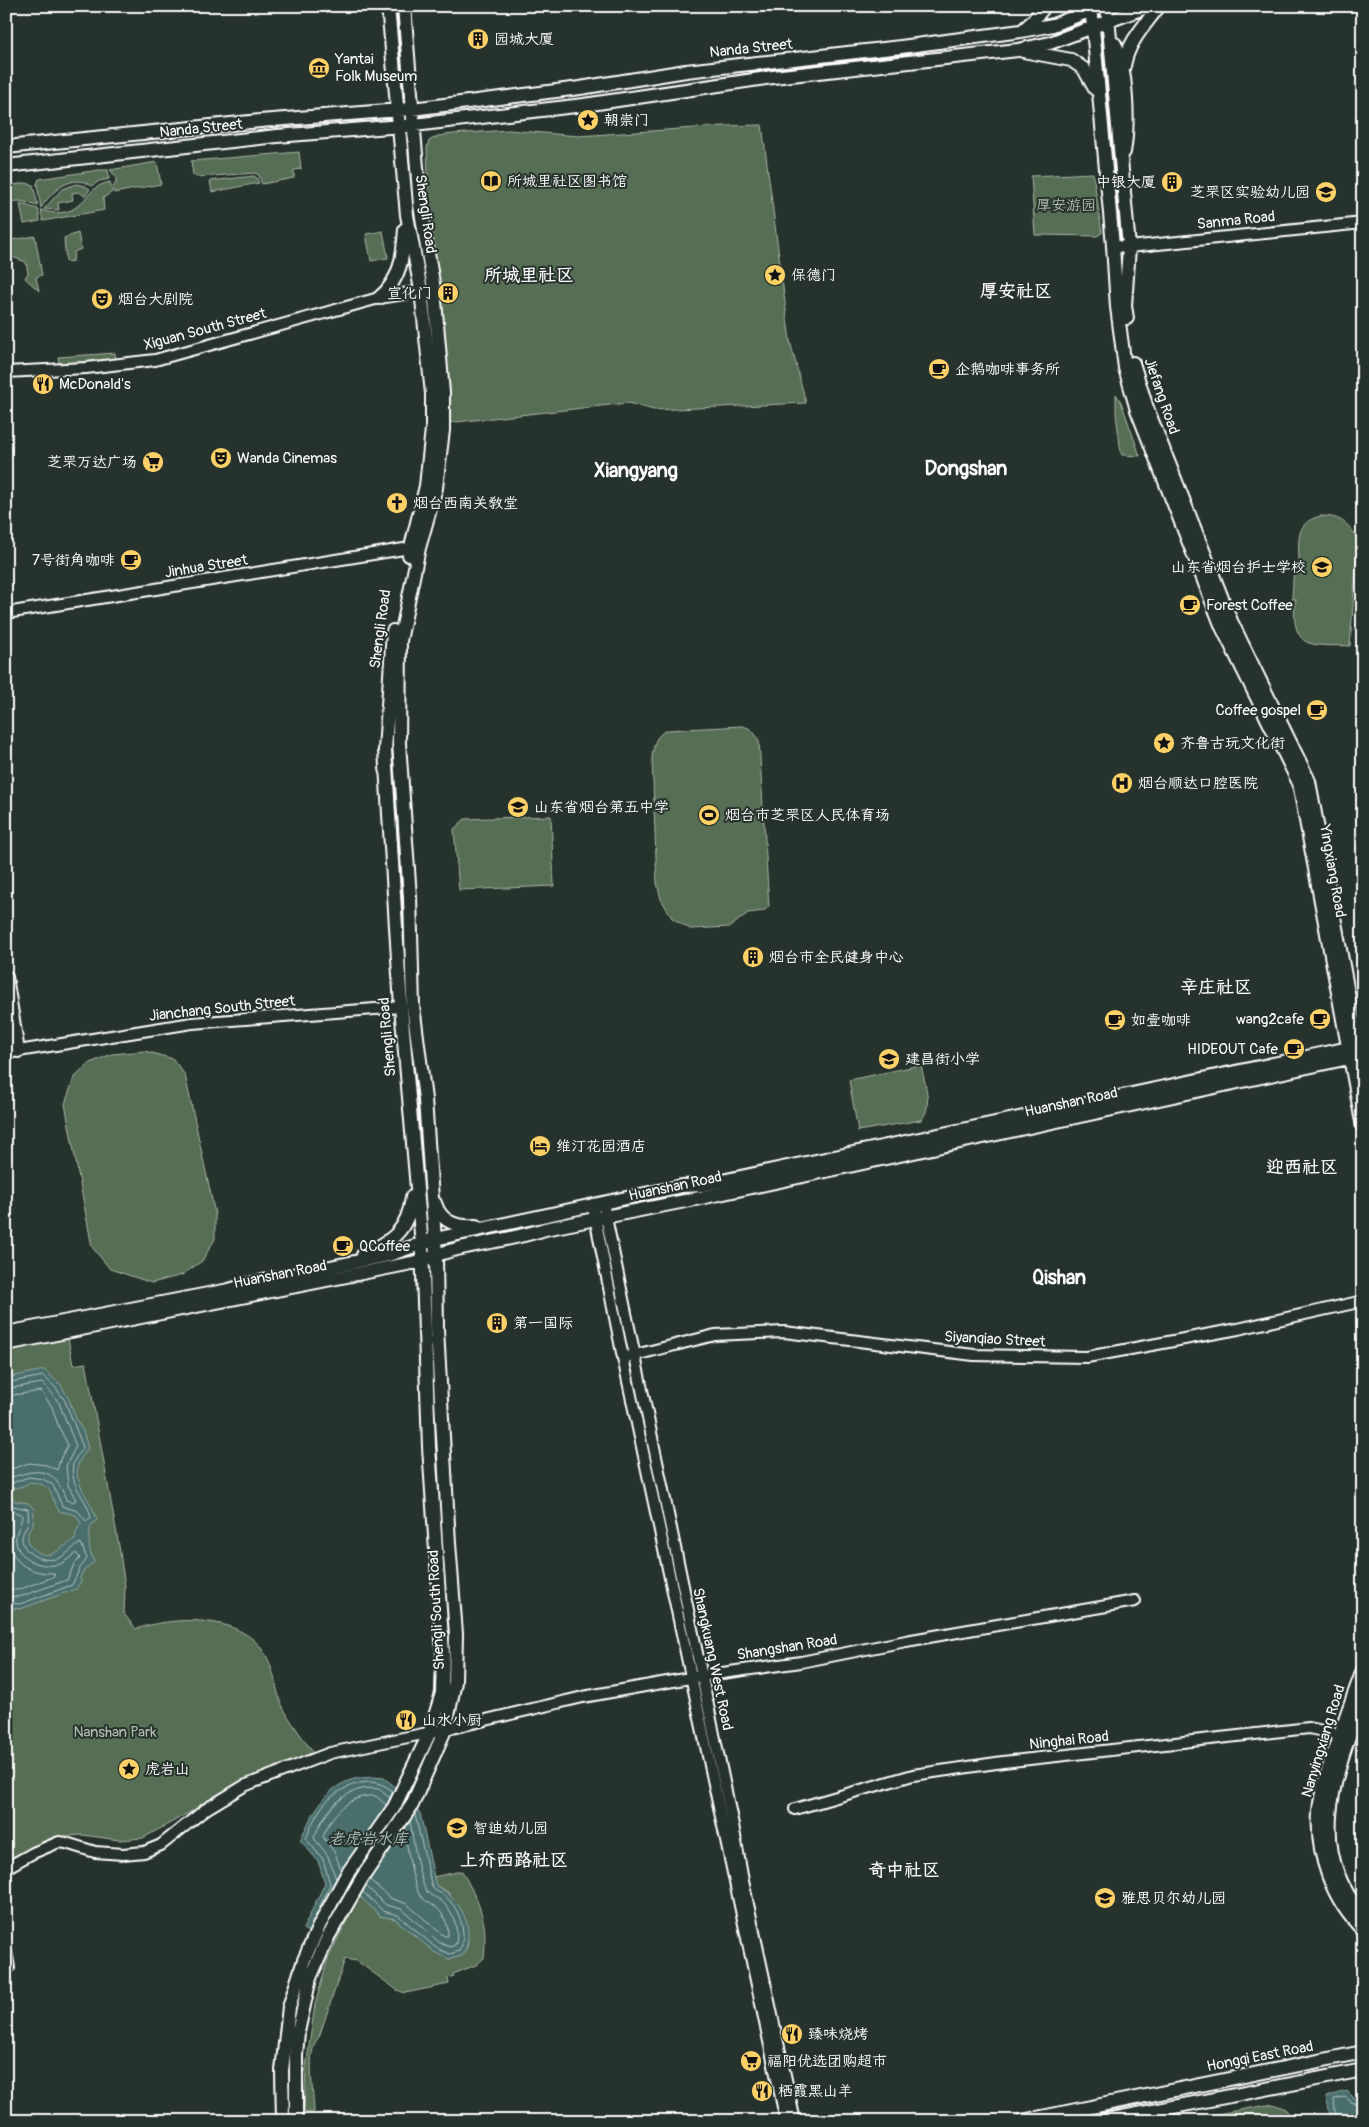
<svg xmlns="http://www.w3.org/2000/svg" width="1369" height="2127" font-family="Pangolin,'LXGW WenKai TC',sans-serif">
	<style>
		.green { fill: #566e53; stroke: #aab6a9 }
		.water { fill: #496e6c; stroke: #92a8a7; fill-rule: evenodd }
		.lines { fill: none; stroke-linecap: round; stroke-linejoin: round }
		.shore { stroke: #b6c5c4; stroke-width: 1 }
		.minor-casing { stroke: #fff; stroke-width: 14 }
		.major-casing { stroke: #fff; stroke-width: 16 }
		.minor { stroke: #26332d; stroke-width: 10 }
		.major { stroke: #26332d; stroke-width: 12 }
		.labels { text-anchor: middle; stroke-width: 4; stroke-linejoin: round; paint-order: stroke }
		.poi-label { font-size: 15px; fill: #fff; stroke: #26332d; text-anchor: start }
		.street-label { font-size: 15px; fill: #fff; stroke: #26332d }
		.park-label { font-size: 15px; fill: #b3beb2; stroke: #26332d }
		.water-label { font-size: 16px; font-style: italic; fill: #adbebd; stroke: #26332d }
		.quarter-label { font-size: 18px; font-weight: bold; fill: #fff; stroke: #26332d }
		.district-label { font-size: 20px; font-weight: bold; fill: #fff; stroke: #26332d }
	</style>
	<rect width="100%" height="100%" fill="#26332d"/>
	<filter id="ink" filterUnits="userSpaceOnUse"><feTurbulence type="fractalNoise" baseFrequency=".02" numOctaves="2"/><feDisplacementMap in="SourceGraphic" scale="10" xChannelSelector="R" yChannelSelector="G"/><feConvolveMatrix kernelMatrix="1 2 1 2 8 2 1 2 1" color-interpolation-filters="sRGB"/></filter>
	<g filter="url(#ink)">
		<path class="green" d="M 762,125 L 790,341 L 806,403 L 654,410 L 628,403 L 447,423 L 429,210 L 427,148 L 429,141 L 438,136 L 453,134 L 509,130 L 578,136 L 724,126 Z
			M 299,152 L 301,169 L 294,170 L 294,178 L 262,184 L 259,175 L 255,173 L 197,177 L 193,175 L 191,161 Z
			M 157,162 L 161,184 L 114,193 L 113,187 L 116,183 L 116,177 L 110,170 Z
			M 99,170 L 108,170 L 109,179 L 99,181 L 92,186 C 72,172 52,191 41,208 L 37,184 L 39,179 Z
			M 1093,173 L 1102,233 L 1097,236 L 1035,235 L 1031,176 Z
			M 254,176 L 257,178 L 259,183 L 212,192 L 210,181 Z
			M 110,182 L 112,192 L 103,198 L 104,210 L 43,221 L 41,210 C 85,223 81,187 110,182 Z
			M 26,183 L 33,185 L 38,206 L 20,201 L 6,202 L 6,186 Z
			M 76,184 L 85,186 L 90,189 L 85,196 L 79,192 L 72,193 L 73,200 L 58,203 L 59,210 L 44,209 L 62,189 Z
			M 20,204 L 38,209 L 40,221 L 24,224 Z
			M 383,231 L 388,258 L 371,261 L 366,234 Z
			M 78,233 L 81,249 L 74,252 L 73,261 L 66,262 L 64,238 Z
			M 35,236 L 42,275 L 36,277 L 39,291 L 25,278 L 28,273 L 26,262 L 12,257 L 6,257 L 6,241 Z
			M 115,353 L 116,359 L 59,364 L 58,357 Z
			M 1116,394 L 1121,402 L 1140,456 L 1122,455 L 1121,453 L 1116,414 Z
			M 1321,516 C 1340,516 1350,524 1358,540 L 1350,646 C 1338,645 1321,647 1309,643 C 1293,637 1293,613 1296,599 L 1292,599 L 1294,564 L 1299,564 C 1299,542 1294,522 1321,516 Z
			M 742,726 C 752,728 755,733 759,741 L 769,906 L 764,911 L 748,913 L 730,927 L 690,929 L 672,918 L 661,899 L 657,883 L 652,757 C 654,744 655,736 667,730 Z
			M 551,816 L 554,886 L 459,890 L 454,829 L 465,819 Z
			M 145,1051 L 173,1059 L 185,1075 L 215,1214 L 215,1239 L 202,1261 L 182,1275 L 152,1283 L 110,1269 L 92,1247 L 65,1104 L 74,1078 L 90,1063 L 112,1054 Z
			M 921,1065 C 924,1082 934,1107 921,1120 L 858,1131 L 849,1080 Z
			M 68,1338 L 73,1365 L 86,1363 L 119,1546 L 125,1587 L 124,1614 L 136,1629 C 174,1616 240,1614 264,1652 C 274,1668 275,1686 281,1703 C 289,1721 304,1739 315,1755 L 250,1779 L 143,1838 L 119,1840 L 83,1835 L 65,1836 L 49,1839 L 6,1860 L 6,1351 Z
			M 462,1871 C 480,1905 488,1919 484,1958 L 476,1965 L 453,1974 L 454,1976 L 448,1978 L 449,1984 L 405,1993 L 397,1990 L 357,1961 L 345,1959 L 319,2037 C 305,2051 314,2092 314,2112 L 304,2113 L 306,2067 L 315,2005 L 328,1958 L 357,1901 L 361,1897 L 367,1901 L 380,1916 L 395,1919 L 418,1938 L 449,1959 L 461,1956 L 467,1947 L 468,1940 L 448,1892 L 436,1886 L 433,1877 Z
			M 1273,2104 L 1286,2109 L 1292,2121 L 1178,2121 Z"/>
		<path class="water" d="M 44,1370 L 61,1385 L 69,1399 L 76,1419 L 83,1431 L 88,1448 C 85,1453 79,1460 78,1465 C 73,1483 93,1503 97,1520 L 91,1525 C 88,1539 88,1548 94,1562 L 84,1570 L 80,1577 L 81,1581 L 76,1589 L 20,1609 L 6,1607 L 6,1378 ZM 30,1482 C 55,1485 48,1493 59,1511 L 76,1515 L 81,1523 L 76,1532 L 75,1540 C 55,1549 51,1566 28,1544 L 28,1533 L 33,1525 L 34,1509 L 28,1503 L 15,1501 L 11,1496 L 11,1489 L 23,1486 Z
			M 374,1777 L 384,1778 L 393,1785 L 420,1813 L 436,1886 C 461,1898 478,1931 462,1956 L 449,1959 L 434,1952 L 395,1919 L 380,1916 L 359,1895 L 332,1947 L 303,1929 L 325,1883 L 318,1861 L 300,1840 C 312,1816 323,1789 351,1780 C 358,1777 367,1778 374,1777 Z
			M 1347,2091 L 1354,2098 L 1363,2097 L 1363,2121 L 1330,2121 L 1331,2119 L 1326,2097 Z"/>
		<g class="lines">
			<path class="shore" d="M 6,1383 L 43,1376 L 56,1388 L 65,1401 L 83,1447 C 80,1452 74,1459 73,1465 C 69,1486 88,1499 91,1518 L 86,1521 L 78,1511 L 62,1506 L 53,1485 L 43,1479 L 29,1477 L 9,1484 L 6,1488
				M 6,1389 L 42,1383 L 51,1392 L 59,1403 L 76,1446 L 66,1466 L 68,1485 L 76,1500 L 73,1502 L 66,1500 C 54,1464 36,1469 6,1479
				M 6,1396 L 41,1391 L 52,1407 L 58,1425 L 68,1445 L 61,1457 L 57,1470 L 46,1465 L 29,1463 L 6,1471
				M 6,1499 L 13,1506 L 28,1509 C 28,1513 29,1517 28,1521 C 27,1528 22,1532 22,1539 C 23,1555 45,1563 59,1558 C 65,1556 74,1546 81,1543 L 87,1559 L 80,1568 L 72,1585 L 20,1604 L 6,1603
				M 6,1508 L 22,1515 C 22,1524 15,1531 16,1541 C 18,1560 43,1569 60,1564 C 66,1562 71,1556 76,1553 L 80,1558 L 74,1565 L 67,1580 L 19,1597 L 6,1596
				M 6,1518 L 12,1521 C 1,1552 21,1574 53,1573 L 55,1575 L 53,1577 L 18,1590 L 6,1589
				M 341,1870 L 335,1853 L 323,1837 C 331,1814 350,1794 376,1796 L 386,1805
				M 336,1879 L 328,1856 L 314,1838 C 324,1811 347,1783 379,1789 L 390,1798
				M 370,1880 L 390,1898 L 407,1904 L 444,1936 L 448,1936 C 449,1926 443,1911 434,1906 C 428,1902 423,1900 419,1894 C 411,1877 408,1849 404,1829
				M 366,1886 L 386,1905 L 402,1909 L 440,1943 L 450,1947 L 455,1945 C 461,1932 452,1909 440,1900 C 434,1896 429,1896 425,1889 C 417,1870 414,1842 410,1821
				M 363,1892 L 383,1911 L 398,1915 L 436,1948 L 450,1954 L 459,1951 C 469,1935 459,1907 445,1896 C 441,1892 435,1892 432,1887 L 415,1815
				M 311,1927 L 330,1884 L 323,1859 L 306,1839 C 310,1829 315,1816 322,1807 C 337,1787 373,1771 393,1792
				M 1336,2121 L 1334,2099 L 1345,2097 L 1353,2103 L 1363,2102"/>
			<g class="minor-casing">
				<path id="minor" d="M 1113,246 L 1129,247 L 1363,223
					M 6,372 L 86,368 L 155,360 L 379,298 L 428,290
					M 6,613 L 410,548
					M 6,1053 L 192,1023 L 401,1007
					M 603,1203 L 733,1825 L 743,1881 L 795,2121
					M 594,1212 L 623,1358 L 786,2121
					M 627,1357 L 715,1335 L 784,1332 L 974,1355 L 1087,1357 L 1238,1329 L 1363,1301
					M 795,1809 L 913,1775 L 1003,1762 L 1309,1728 L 1346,1736
					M 6,1868 L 33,1853 L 59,1842 L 66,1843 L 95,1852 L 123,1854 L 144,1852 L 161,1845 L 206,1809 L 244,1786 L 330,1753 L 452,1728 L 583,1697 L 701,1676 L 801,1662 L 906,1641 L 1135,1601
					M 6,1951 L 9,1968"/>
			</g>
			<g class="major-casing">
				<path id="major" d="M 388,6 L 407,215 L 421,290 L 432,394 L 432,429 L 426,486 L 409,555
					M 1091,6 L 1113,246 L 1117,307 L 1125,368 L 1137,410 L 1222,627 L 1299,783 L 1363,1127
					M 1107,6 L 1129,247 L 1125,306 L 1127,318
					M 1023,30 L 1032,22 L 1045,6
					M 1115,44 C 1127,69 1129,124 1124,152
					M 1023,51 L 1071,60 L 1084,69 L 1095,89
					M 1124,66 C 1128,42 1145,25 1159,6
					M 6,147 L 260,121 L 412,109 L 580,88 L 686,71 L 901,47 L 1021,31 L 1053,25 L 1097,8
					M 6,166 L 277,136 L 414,125 L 584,105 L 773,77 L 1018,50 L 1050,43 L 1149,6
					M 379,298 C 401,280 403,256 405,229
					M 1133,363 L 1147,408 L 1231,621 L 1309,781 L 1363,1074
					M 6,977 L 18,1051
					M 435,1203 C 441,1223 457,1227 476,1226
					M 363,1255 C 392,1241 408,1231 412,1197
					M 6,1333 L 229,1290 L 253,1283 L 388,1255 L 435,1239 L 682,1186 L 703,1185 L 1363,1045
					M 6,1344 L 422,1261 C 460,1243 505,1243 545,1229 L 705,1197 L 1363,1055
					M 1363,1670 C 1352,1699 1342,1727 1332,1757 C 1327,1775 1320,1793 1319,1812 C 1316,1854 1332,1900 1363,1930
					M 1363,1698 C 1337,1769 1303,1849 1363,1914
					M 283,2121 L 282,2071 L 287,2025 L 289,2007 L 304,1960 L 319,1926 L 347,1874 L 394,1807 L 430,1732 L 442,1693 L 443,1654 L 429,1447 L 422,1245 L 401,1007 L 385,750 L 393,631
					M 296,2121 L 296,2055 L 298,2032 L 310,1978 L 328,1937 L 362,1878 L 412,1805 L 445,1730 L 455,1682 L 456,1634 L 449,1543 L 437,1329 L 436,1255 L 425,1099 L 413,1006 L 410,897 L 399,743 L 400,641 L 419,548 L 436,488 L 443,430 L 443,393 L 434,289 L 420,205 L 404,6
					M 1022,2121 L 1363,2052
					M 1102,2121 L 1363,2070"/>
			</g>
			<use href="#minor" class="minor"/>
			<use href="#major" class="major"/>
		</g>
	</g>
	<defs>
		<g id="building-disc" transform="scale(1.125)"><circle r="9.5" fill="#ffd166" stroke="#26332d"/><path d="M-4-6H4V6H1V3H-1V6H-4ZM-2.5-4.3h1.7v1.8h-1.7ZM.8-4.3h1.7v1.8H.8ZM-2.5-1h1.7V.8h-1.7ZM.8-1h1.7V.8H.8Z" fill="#111"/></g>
		<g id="museum-disc" transform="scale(1.125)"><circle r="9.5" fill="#ffd166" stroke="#26332d"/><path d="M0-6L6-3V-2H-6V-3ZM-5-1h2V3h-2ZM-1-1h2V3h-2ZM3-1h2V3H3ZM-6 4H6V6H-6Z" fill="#111"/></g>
		<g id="sight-disc" transform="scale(1.125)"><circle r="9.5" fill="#ffd166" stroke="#26332d"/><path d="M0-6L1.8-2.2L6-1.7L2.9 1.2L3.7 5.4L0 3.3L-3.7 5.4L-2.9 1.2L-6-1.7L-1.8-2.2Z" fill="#111"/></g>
		<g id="library-disc" transform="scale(1.125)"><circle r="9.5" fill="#ffd166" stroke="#26332d"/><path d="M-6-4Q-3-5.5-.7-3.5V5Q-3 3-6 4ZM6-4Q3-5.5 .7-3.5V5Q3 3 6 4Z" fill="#111"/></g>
		<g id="school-disc" transform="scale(1.125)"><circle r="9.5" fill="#ffd166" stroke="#26332d"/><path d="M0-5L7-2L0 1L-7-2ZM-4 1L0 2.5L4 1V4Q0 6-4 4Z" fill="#111"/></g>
		<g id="theatre-disc" transform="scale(1.125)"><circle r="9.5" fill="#ffd166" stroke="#26332d"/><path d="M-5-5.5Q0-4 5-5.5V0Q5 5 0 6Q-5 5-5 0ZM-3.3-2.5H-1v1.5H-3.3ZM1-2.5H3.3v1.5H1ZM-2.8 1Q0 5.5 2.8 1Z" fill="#111"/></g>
		<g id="cafe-disc" transform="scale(1.125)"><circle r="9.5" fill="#ffd166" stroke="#26332d"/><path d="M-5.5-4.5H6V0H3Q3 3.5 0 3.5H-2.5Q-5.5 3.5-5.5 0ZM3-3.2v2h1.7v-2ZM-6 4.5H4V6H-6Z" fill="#111"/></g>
		<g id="restaurant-disc" transform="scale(1.125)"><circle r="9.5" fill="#ffd166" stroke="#26332d"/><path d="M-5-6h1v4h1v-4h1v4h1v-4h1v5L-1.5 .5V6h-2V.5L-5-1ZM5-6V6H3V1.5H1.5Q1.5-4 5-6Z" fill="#111"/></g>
		<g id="supermarket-disc" transform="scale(1.125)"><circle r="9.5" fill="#ffd166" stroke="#26332d"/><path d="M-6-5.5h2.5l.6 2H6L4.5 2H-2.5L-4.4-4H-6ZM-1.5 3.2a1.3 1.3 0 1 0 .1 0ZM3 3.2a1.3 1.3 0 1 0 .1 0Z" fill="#111"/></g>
		<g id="church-disc" transform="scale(1.125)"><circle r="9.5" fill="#ffd166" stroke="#26332d"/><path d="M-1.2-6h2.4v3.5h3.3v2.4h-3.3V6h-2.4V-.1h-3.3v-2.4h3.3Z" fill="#111"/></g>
		<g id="hospital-disc" transform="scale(1.125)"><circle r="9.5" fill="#ffd166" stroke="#26332d"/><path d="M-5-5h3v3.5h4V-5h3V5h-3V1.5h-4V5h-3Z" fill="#111"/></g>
		<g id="stadium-disc" transform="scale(1.125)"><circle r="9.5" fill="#ffd166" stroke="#26332d"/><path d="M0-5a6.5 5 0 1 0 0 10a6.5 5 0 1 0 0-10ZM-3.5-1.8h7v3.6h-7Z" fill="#111"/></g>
		<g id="hotel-disc" transform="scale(1.125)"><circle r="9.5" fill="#ffd166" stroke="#26332d"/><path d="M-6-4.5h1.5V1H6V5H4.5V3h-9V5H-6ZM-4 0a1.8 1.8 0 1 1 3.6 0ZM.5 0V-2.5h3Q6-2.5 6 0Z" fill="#111"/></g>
	</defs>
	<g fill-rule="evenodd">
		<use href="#building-disc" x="478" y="39"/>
		<use href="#museum-disc" x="319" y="68"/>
		<use href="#sight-disc" x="588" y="120"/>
		<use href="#library-disc" x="491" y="181"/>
		<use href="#building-disc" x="1172" y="182"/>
		<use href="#school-disc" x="1326" y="192"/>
		<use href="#sight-disc" x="775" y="275"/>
		<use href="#building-disc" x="448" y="293"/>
		<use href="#theatre-disc" x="102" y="299"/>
		<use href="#cafe-disc" x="939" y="369"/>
		<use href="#restaurant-disc" x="43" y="384"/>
		<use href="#theatre-disc" x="221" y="458"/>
		<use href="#supermarket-disc" x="153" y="462"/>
		<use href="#church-disc" x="397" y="503"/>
		<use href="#cafe-disc" x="131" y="560"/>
		<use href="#school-disc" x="1322" y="567"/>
		<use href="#cafe-disc" x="1190" y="605"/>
		<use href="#cafe-disc" x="1317" y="710"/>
		<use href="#sight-disc" x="1164" y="743"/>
		<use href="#hospital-disc" x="1122" y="783"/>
		<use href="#school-disc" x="518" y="807"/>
		<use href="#stadium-disc" x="709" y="815"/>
		<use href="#building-disc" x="753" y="957"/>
		<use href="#cafe-disc" x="1320" y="1019"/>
		<use href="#cafe-disc" x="1115" y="1020"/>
		<use href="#cafe-disc" x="1294" y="1049"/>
		<use href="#school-disc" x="889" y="1059"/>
		<use href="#hotel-disc" x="540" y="1146"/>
		<use href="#cafe-disc" x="343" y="1246"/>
		<use href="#building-disc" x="497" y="1323"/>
		<use href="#restaurant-disc" x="406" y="1720"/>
		<use href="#sight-disc" x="129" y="1769"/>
		<use href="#school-disc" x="457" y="1828"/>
		<use href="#school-disc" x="1105" y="1898"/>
		<use href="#restaurant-disc" x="792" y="2034"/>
		<use href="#supermarket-disc" x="751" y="2061"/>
		<use href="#restaurant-disc" x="762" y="2091"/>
	</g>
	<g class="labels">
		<g class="poi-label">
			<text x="494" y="44">园城大厦</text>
			<text x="335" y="64">Yantai<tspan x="335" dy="17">Folk Museum</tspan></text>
			<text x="604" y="125">朝崇门</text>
			<text x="507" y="186">所城里社区图书馆</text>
			<text x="1156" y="187" text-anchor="end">中银大厦</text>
			<text x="1310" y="197" text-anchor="end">芝罘区实验幼儿园</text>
			<text x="791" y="280">保德门</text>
			<text x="432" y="298" text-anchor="end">宣化门</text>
			<text x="118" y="304">烟台大剧院</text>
			<text x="955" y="374">企鹅咖啡事务所</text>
			<text x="59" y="389">McDonald's</text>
			<text x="237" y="463">Wanda Cinemas</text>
			<text x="137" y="467" text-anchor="end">芝罘万达广场</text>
			<text x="413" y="508">烟台西南关教堂</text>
			<text x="115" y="565" text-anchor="end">7号街角咖啡</text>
			<text x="1306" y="572" text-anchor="end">山东省烟台护士学校</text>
			<text x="1206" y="610">Forest Coffee</text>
			<text x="1301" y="715" text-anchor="end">Coffee gospel</text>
			<text x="1180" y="748">齐鲁古玩文化街</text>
			<text x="1138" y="788">烟台顺达口腔医院</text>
			<text x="534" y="812">山东省烟台第五中学</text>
			<text x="725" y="820">烟台市芝罘区人民体育场</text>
			<text x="769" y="962">烟台市全民健身中心</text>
			<text x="1304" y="1024" text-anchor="end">wang2cafe</text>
			<text x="1131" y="1025">如壹咖啡</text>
			<text x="1278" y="1054" text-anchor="end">HIDEOUT Cafe</text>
			<text x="905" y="1064">建昌街小学</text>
			<text x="556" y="1151">维汀花园酒店</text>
			<text x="359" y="1251">QCoffee</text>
			<text x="513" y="1328">第一国际</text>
			<text x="422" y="1725">山水小厨</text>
			<text x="145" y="1774">虎岩山</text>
			<text x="473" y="1833">智迪幼儿园</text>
			<text x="1121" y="1903">雅思贝尔幼儿园</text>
			<text x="808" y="2039">臻味烧烤</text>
			<text x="767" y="2066">福阳优选团购超市</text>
			<text x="778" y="2096">栖霞黑山羊</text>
		</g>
		<g class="street-label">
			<text transform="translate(751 48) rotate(-6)" y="5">Nanda Street</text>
			<text transform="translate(201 128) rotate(-6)" y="5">Nanda Street</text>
			<text transform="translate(426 214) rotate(82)" y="5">Shengli Road</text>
			<text transform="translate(1236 220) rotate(-6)" y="5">Sanma Road</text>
			<text transform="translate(205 329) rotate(-15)" y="5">Xiguan South Street</text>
			<text transform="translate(1162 396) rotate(71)" y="5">Jiefang Road</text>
			<text transform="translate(206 566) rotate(-9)" y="5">Jinhua Street</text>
			<text transform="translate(380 629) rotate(-82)" y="5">Shengli Road</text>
			<text transform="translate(1333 871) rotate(80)" y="5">Yingxiang Road</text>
			<text transform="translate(222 1008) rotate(-6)" y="5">Jianchang South Street</text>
			<text transform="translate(387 1037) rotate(-95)" y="5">Shengli Road</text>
			<text transform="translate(1071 1102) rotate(-12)" y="5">Huanshan Road</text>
			<text transform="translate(675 1186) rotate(-12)" y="5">Huanshan Road</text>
			<text transform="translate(280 1274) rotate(-11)" y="5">Huanshan Road</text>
			<text transform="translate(995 1339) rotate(3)" y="5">Siyanqiao Street</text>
			<text transform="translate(436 1610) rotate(-93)" y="5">Shengli South Road</text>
			<text transform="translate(787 1647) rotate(-9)" y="5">Shangshan Road</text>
			<text transform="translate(713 1659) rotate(78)" y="5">Shangkuang West Road</text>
			<text transform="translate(1069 1740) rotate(-6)" y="5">Ninghai Road</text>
			<text transform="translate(1323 1741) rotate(-73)" y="5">Nanyingxiang Road</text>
			<text transform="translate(1260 2056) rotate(-11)" y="5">Hongqi East Road</text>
		</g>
		<g class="park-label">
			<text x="1066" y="210">厚安游园</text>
			<text x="115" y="1737">Nanshan Park</text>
		</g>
		<g class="water-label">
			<text x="368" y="1844">老虎岩水库</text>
		</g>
		<g class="quarter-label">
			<text x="529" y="281">所城里社区</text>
			<text x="1016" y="297">厚安社区</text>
			<text x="1216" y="993">辛庄社区</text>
			<text x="1302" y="1173">迎西社区</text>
			<text x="514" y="1866">上夼西路社区</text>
			<text x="904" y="1876">奇中社区</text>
		</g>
		<g class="district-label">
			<text x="966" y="475">Dongshan</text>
			<text x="636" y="477">Xiangyang</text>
			<text x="1059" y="1284">Qishan</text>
		</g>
	</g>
	<rect width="1369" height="2127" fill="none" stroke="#26332d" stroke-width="25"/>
	<rect x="12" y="12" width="1344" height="2102" fill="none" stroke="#fff" stroke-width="2" filter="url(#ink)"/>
</svg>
